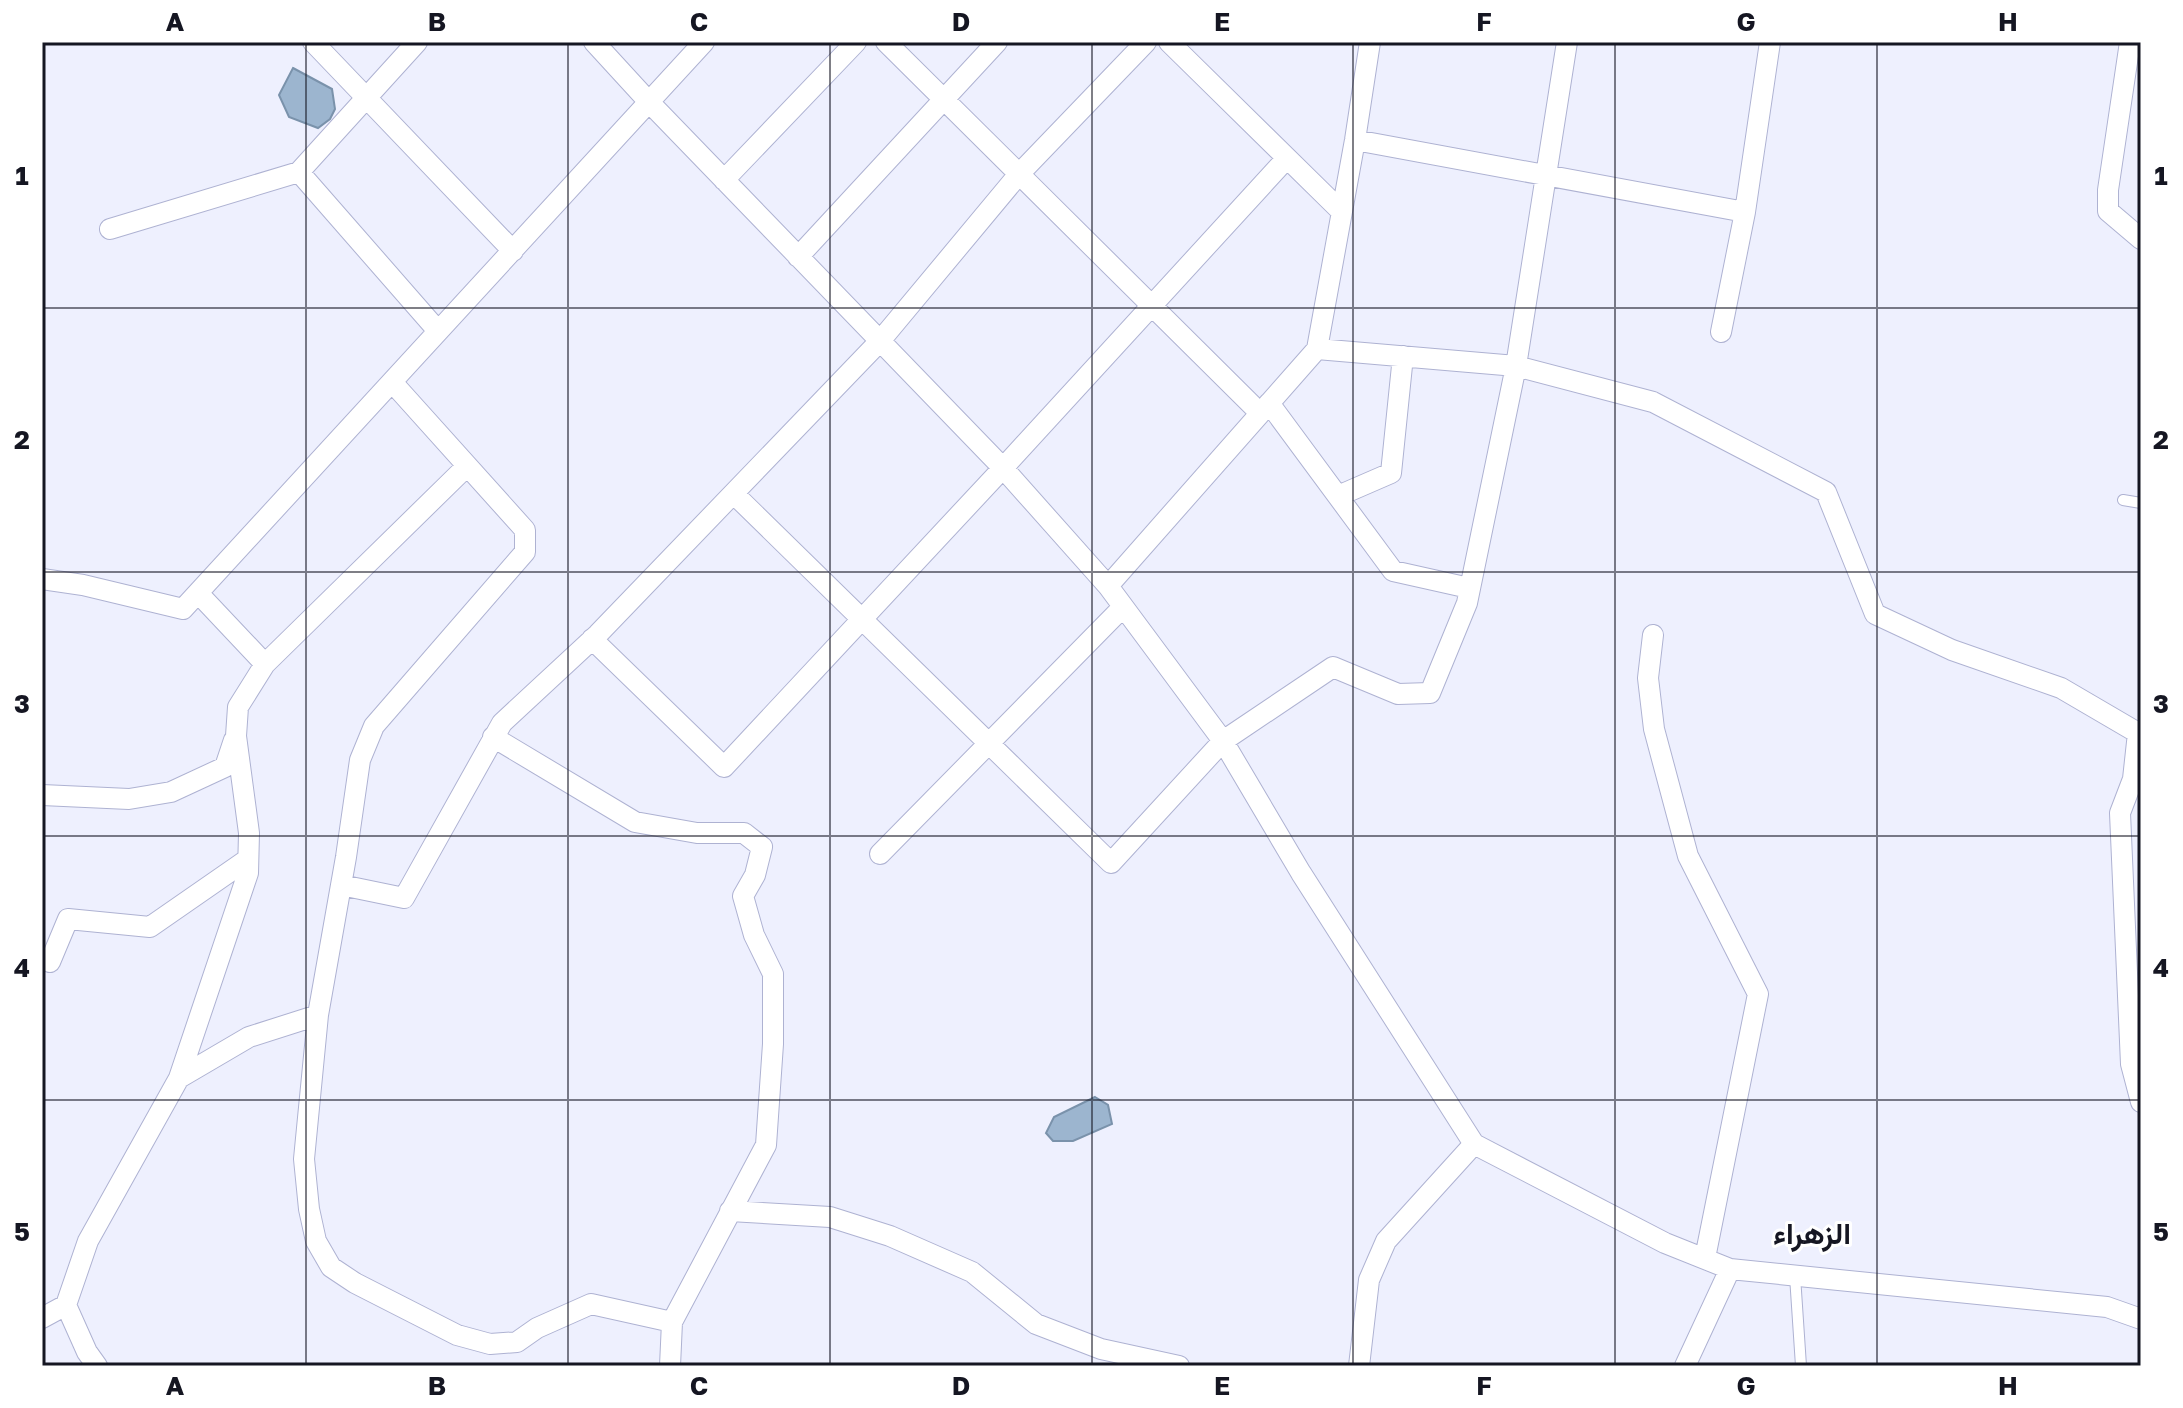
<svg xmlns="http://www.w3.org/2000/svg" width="2183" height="1408" font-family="'Golos Text',Vazirmatn,sans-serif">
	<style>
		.building { fill: #9cb5cf; stroke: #7a92ab; stroke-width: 2 }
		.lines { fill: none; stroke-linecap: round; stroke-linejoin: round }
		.lane-casing { stroke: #aeb2d2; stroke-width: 12 }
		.street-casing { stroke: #aeb2d2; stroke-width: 22 }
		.lane { stroke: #fff; stroke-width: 10 }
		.street { stroke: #fff; stroke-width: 20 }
		.grid { fill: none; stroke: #151622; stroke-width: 2; stroke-opacity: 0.55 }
		.labels { text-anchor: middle; stroke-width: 6; stroke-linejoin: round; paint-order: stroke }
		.neighbourhood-label { font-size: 30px; font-weight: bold; fill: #151622; stroke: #fff }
		.neatline { fill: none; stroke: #151622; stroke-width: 3 }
		.grid-label { font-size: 26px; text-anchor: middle; font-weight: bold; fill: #151622 }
	</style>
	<rect width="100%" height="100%" fill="#eef0fe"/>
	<path class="building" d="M 293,68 L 332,89 L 335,109 L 330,119 L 318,128 L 289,117 L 279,95 Z
		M 1095,1097 L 1108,1105 L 1112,1124 L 1073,1141 L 1053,1141 L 1046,1133 L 1054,1117 Z"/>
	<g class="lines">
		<g class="lane-casing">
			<path id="lane" d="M 2123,500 L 2141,503
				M 1795,1276 L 1801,1366"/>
		</g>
		<g class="street-casing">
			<path id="street" d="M 313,42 L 513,251
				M 594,42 L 649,102 L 1003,468 L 1108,586 L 1223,741 L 1301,873 L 1474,1144 L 1665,1243 L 1730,1269 L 2107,1307 L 2141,1319
				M 886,42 L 1260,413
				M 1169,42 L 1342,212
				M 2130,42 L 2108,190 L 2108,211 L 2141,239
				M 1355,140 L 1745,212
				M 299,172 L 438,331
				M 724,180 L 856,42
				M 110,229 L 299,172 L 417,42
				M 798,257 L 997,42
				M 1721,332 L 1745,212 L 1770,42
				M 1317,349 L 1516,366 L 1653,402 L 1826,492 L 1875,614 L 1952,650 L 2061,688 L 2138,733 L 2133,779 L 2120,813 L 2131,1064 L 2141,1102
				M 392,382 L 525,530 L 525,552 L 374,726 L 360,760 L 346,857 L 318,1015 L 304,1159 L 309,1209 L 316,1241 L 331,1267 L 355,1283 L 457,1335 L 490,1344 L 517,1342 L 537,1328 L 591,1304 L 672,1322
				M 1269,403 L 1393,571 L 1469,588
				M 734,494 L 1111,863 L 1223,741 L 1333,667 L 1398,694 L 1430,693 L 1467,603 L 1516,366 L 1567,42
				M 1338,496 L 1391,473 L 1403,356
				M 42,579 L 83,585 L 183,609 L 704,42
				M 1108,586 L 1317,349 L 1355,140 L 1370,42
				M 198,593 L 265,664
				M 1653,635 L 1648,678 L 1654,729 L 1688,856 L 1758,994 L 1705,1258
				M 592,639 L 724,767 L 1003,468 L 1287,158
				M 493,737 L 635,822 L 697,833 L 744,833 L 762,847 L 755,875 L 743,896 L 754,935 L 773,974 L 773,1044 L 766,1145 L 672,1322 L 670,1366
				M 42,795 L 129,799 L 171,792 L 225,767 L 234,740
				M 880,854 L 1123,607
				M 341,885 L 404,898 L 502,723 L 598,634 L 880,341 L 1019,174 L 1146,42
				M 50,962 L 68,919 L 150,927 L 248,859
				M 179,1078 L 248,873 L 249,833 L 236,736 L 238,707 L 265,664 L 467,466
				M 730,1211 L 830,1217 L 890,1236 L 972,1272 L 1036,1324 L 1101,1349 L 1179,1366
				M 42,1318 L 66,1305
				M 97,1366 L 87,1352 L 66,1305 L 88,1241 L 179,1078 L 249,1037 L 318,1015
				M 1359,1366 L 1369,1280 L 1386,1241 L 1474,1144
				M 1685,1366 L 1730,1269"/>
		</g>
		<use href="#lane" class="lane"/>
		<use href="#street" class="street"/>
	</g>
	<path class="grid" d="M 306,42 L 306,1366M 568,42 L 568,1366M 830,42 L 830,1366M 1092,42 L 1092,1366M 1353,42 L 1353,1366M 1615,42 L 1615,1366M 1877,42 L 1877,1366M 42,308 L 2141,308M 42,572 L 2141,572M 42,836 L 2141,836M 42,1100 L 2141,1100"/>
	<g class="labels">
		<g class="neighbourhood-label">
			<text x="1812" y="1244">الزهراء</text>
		</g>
	</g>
	<rect width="2183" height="1408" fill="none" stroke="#ffffff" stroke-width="88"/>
	<rect x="44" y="44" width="2095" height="1320" class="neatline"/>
	<g class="grid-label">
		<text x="175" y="31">A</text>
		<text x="437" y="31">B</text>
		<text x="699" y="31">C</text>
		<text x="961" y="31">D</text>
		<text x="1222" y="31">E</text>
		<text x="1484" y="31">F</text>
		<text x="1746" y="31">G</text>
		<text x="2008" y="31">H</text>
		<text x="22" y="185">1</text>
		<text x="2161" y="185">1</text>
		<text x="22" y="449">2</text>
		<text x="2161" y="449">2</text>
		<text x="22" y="713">3</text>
		<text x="2161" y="713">3</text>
		<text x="22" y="977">4</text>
		<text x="2161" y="977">4</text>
		<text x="22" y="1241">5</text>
		<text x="2161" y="1241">5</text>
		<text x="175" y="1395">A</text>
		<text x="437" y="1395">B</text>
		<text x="699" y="1395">C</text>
		<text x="961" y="1395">D</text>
		<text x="1222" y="1395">E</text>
		<text x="1484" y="1395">F</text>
		<text x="1746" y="1395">G</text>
		<text x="2008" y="1395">H</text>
	</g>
</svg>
